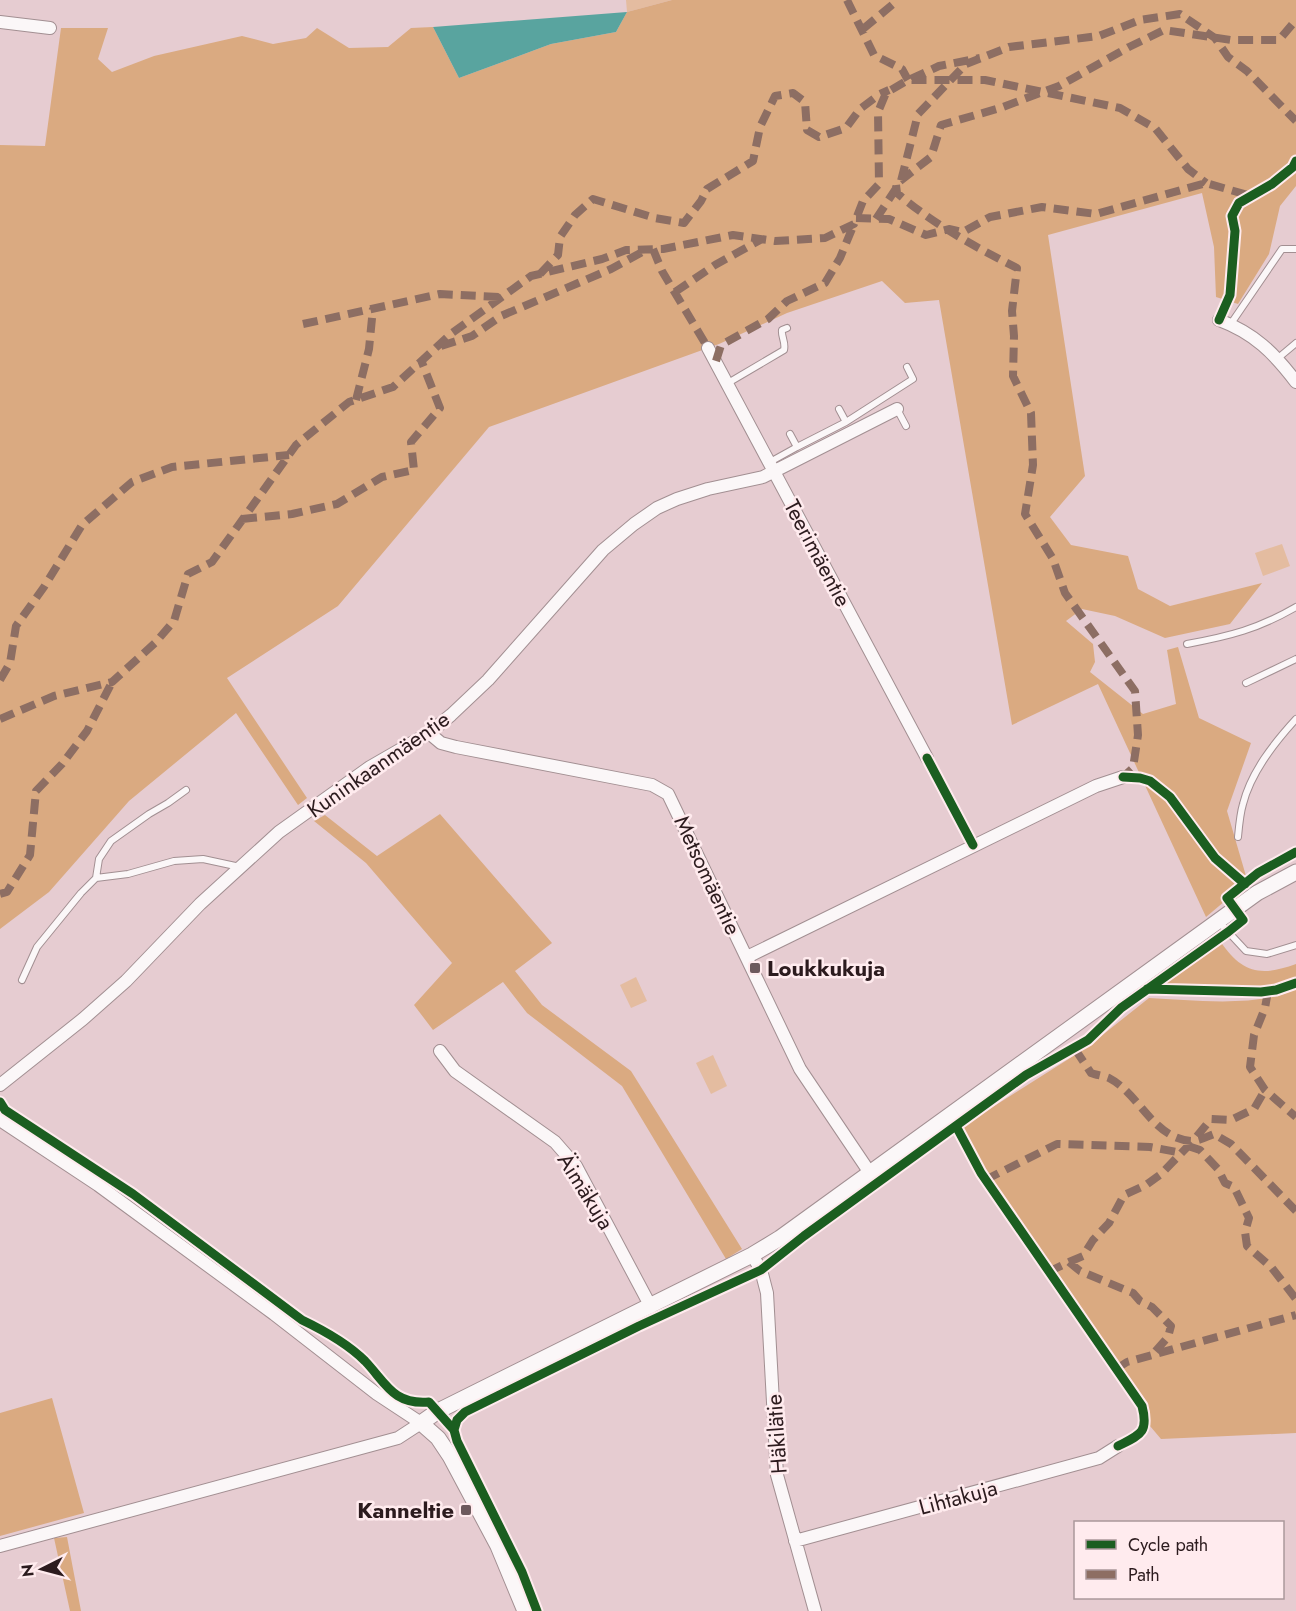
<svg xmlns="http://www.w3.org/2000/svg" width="1296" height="1611" font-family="Jost,sans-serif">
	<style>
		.green { fill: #e4bca0 }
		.forest { fill: #daaa81 }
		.water { fill: #59a49f }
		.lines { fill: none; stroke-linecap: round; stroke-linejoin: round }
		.service-casing { stroke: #a28f92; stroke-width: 8 }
		.minor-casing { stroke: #a28f92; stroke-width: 14 }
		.tertiary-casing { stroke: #a28f92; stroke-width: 17 }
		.service { stroke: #fbf7f8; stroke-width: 6 }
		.minor { stroke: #fbf7f8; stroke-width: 12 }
		.tertiary { stroke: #fbf7f8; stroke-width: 15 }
		.quiet { stroke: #8d6e63; stroke-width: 8; stroke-dasharray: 15 8; stroke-linecap: butt }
		.cycleway-casing { stroke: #ffebee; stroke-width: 13 }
		.cycleway { stroke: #1b5e20; stroke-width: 9 }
		.poi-dot { fill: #6d595d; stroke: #ffebee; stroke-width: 2 }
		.labels { text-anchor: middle; stroke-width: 5; stroke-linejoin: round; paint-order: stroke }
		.street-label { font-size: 22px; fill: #2c1b1e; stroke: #ffebee }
		.poi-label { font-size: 22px; font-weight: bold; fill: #2c1b1e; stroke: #ffebee; text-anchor: start }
	</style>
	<rect width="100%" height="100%" fill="#e6ccd1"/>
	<path class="green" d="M 626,0 L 672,0 L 627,12 Z
		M 1282,544 L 1290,566 L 1263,576 L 1255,553 Z
		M 636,977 L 647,1001 L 631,1008 L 620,985 Z
		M 713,1055 L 727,1086 L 711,1094 L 696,1063 Z"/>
	<path class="forest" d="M 672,0 L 1296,0 L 1296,186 L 1280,206 L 1269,254 L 1238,304 L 1216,297 L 1214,247 L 1202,193 L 1048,235 L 1085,476 L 1050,517 L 1071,545 L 1128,556 L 1138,589 L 1170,606 L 1262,583 L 1230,624 L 1165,638 L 1115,616 L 1082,609 L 1066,621 L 1093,644 L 1095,662 L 1090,672 L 1143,714 L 1176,704 L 1167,650 L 1178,647 L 1199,718 L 1251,743 L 1227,811 L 1246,876 L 1225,897 L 1225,901 L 1206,917 L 1098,684 L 1012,725 L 939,300 L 905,303 L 882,281 L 787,313 L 719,344 L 489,427 L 338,606 L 227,678 L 307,798 L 298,805 L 236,713 L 129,801 L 49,892 L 0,929 L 0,145 L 45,146 L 61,28 L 108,28 L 98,59 L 112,72 L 154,56 L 242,36 L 273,44 L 306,38 L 317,28 L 349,48 L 388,47 L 411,28 L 433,27 L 459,78 L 551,44 L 616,32 L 627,12 Z
		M 440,814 L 552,943 L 515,971 L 542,1005 L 631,1071 L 742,1249 L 726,1259 L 622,1086 L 527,1013 L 503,982 L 433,1030 L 414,1005 L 452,963 L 366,863 L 314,821 L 325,815 L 377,856 Z
		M 1220,941 C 1242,973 1260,977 1296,964 L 1296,979 C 1255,993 1207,989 1164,986 L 1163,981 Z
		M 1296,989 L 1296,1433 L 1161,1439 L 1150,1426 L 1150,1411 L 983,1169 L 961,1127 L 1086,1048 L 1149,998 C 1192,1000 1258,1008 1296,989 Z
		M 52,1398 L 84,1513 L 0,1536 L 0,1413 Z
		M 67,1537 L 81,1611 L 70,1611 L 54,1538 Z"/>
	<path class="water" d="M 627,12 L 616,32 L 551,44 L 459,78 L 433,27 Z"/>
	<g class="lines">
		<g class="service-casing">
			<path id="service" d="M 1230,325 L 1282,249 L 1296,249
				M 1277,359 L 1296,343
				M 728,383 L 784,350 C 786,342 781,337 782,330 L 787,328
				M 897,409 L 906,426
				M 846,422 L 913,379 L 907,367
				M 797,447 L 846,422 L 839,409
				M 770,462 L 797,447 L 790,434
				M 1187,644 C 1230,636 1258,629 1296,607
				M 1246,683 L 1296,659
				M 1238,837 C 1239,826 1240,814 1243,804 C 1251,772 1274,743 1296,719
				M 96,878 L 128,874 L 174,861 L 203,859 L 240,867
				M 1219,922 L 1246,951 L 1267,954 L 1296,945
				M 22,980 L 37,947 L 81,893 L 96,878 L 99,859 L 111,841 L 149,814 L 168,803 L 186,790"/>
		</g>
		<g class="minor-casing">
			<path id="minor" d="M 0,22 L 50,28
				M 1219,320 C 1254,333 1274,353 1296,382
				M 708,348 L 927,758
				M 429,733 L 441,743 L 456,747 L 652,785 L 668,794 L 800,1069 L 870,1173
				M 747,957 L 1096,786 L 1123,777
				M 440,1051 L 455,1071 L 555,1142 L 576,1166 L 651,1307
				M 0,1085 L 83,1019 L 126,981 L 200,904 L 279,832 L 370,767 L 429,733 L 451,715 L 488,680 L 603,550 L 634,524 L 657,508 L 677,499 L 708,489 L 763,477 L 897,409
				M 0,1120 L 98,1185 L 274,1314 L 377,1394 L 421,1423 L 398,1438 L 0,1546
				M 752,1255 L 761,1270 L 767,1293 L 777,1475 L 815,1611
				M 795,1541 L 1099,1458 L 1118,1446"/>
		</g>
		<g class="tertiary-casing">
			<path id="tertiary" d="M 525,1611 L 498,1546 L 450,1456 L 438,1438 L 421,1423 L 438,1411 L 752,1255 L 780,1238 L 1257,893 L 1296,872"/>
		</g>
		<use href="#service" class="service"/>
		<use href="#minor" class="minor"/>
		<use href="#tertiary" class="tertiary"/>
		<path class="quiet" d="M 847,0 L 874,55 L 902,69 L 908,80
			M 863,29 L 898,0
			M 911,79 L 939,66 L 980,58
			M 900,181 L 931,157 L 941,125 L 1000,108 L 1059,86 L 1129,47 L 1164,30 L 1231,40 L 1279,40 L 1296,20
			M 896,185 L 897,193 C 933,224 975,247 1017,268 L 1012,311 L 1014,336 L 1013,376 L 1031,413 L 1033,465 L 1025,514 L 1053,559 L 1065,593 L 1135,691 L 1138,735 L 1133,768 L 1123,777
			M 856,218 L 889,219 L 926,235 L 949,229 L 963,232 L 990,217 L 1042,207 L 1096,214 L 1206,183 L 1251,196
			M 876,219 L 901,181 L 918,114 L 966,64 L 1009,47 L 1099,36 L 1140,20 L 1180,14 L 1215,38 L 1228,57 L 1247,71 L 1296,121
			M 653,249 L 662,271 L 708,348
			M 540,274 L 558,255 L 560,237 L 575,215 L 593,199 L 655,218 L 684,223 L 701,201 L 707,189 L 753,161 L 760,127 L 775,96 L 793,93 L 805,102 L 807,130 L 819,137 L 846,128 L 860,109 L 880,94 L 889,90
			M 675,292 L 715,265 L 762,239
			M 303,324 L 440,294 L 500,297
			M 441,346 L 472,336 L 501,316 L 611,269 L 644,251
			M 716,361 L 721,345 L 768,319 L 787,301 L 825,283 L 840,258 L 854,224
			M 356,400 L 369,349 L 373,308
			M 242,519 L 292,514 L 337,504 L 382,477 L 414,470 L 411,442 L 440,408 L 421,360
			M 0,680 L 10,663 L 16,626 L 44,587 L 82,525 L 132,482 L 172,467 L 289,455
			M 0,719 L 54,696 L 112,682 L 155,643 L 174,621 L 188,574 L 212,562 L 296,445 L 349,402 L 393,387 L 452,333 L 531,276 L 602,259 L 626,250 L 663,249 L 733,235 L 775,241 L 825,238 L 854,224 L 863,201 L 879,184 L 878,112 L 886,93 L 908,80 L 985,80 L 1120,108 L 1155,128 L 1188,169 L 1206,183
			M 0,894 L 7,892 L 30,855 L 36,791 L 62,764 L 87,731 L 112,682
			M 1268,991 L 1265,1008 L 1254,1035 L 1250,1067 L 1265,1090 L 1296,1117
			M 1075,1049 L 1091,1073 C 1096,1075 1104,1076 1109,1078 C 1140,1094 1153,1139 1192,1141 C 1199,1141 1208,1136 1214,1134 L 1231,1144 L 1296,1211
			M 1188,1146 L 1200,1150 L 1218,1169 L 1225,1183 L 1234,1187 L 1249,1218 L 1245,1232 L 1247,1246 L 1272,1268 L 1296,1299
			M 985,1180 L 1057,1144 L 1150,1147 L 1182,1153
			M 1069,1262 L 1083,1256 L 1093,1240 L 1109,1223 L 1124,1195 L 1146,1185 L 1161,1174 L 1193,1141 L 1211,1119 L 1231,1120 L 1254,1109 L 1265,1090
			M 1048,1272 L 1069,1262 L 1080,1271 L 1133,1293 L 1140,1301 L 1152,1307 L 1171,1326 L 1168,1337 L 1152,1355
			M 1116,1369 L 1127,1362 L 1296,1315"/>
		<g class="cycleway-casing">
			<path id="cycleway" d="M 1219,320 L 1230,295 L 1235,231 L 1232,216 L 1239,203 L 1272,184 L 1293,167 L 1296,161
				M 927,758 L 973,845
				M 1123,777 L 1140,778 L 1150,781 L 1170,797 L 1215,858 L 1245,884
				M 1147,989 L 1261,992 L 1276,990 L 1296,983
				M 0,1102 L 5,1110 L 133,1194 L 302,1320 C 325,1331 347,1343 365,1361 C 386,1383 393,1405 429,1402 L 454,1430 L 457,1441 L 522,1572 L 537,1611
				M 956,1126 L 981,1173 L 1142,1406 C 1149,1433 1140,1435 1118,1446
				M 454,1430 L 457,1420 L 465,1412 L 639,1326 L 761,1270 L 804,1236 L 1026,1075 L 1088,1040 L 1121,1008 L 1228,932 L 1243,920 L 1227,898 L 1258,873 L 1296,852"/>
		</g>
		<use href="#cycleway" class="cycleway"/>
	</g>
	<g class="poi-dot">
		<rect x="749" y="962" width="12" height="12" rx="3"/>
		<rect x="460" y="1504" width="12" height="12" rx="3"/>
	</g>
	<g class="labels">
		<g class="street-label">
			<text transform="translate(818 553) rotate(62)" y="8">Teerimäentie</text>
			<text transform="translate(378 764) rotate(-35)" y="8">Kuninkaanmäentie</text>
			<text transform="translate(708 875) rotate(65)" y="8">Metsomäentie</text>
			<text transform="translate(586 1191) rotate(58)" y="8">Äimäkuja</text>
			<text transform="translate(776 1434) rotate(-94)" y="8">Häkilätie</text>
			<text transform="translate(958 1497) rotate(-15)" y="8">Lihtakuja</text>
		</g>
		<g class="poi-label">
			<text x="767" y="976">Loukkukuja</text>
			<text x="454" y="1518" text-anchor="end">Kanneltie</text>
		</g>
	</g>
	<rect x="1074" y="1521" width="210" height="78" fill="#ffebee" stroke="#ab989b" stroke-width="1.5"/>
	<rect x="1086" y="1540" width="30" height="9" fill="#1b5e20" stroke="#ab989b" stroke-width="1.5"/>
	<text x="1128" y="1551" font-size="18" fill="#2c1b1e">Cycle path</text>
	<rect x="1086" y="1570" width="30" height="9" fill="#8d6e63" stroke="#ab989b" stroke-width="1.5"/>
	<text x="1128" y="1581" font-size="18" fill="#2c1b1e">Path</text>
	<g transform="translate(42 1569) rotate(264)" stroke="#ffebee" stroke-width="4.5" paint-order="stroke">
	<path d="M0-4.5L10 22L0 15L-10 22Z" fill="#2c1b1e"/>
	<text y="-9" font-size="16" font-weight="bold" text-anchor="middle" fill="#2c1b1e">N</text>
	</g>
</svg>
